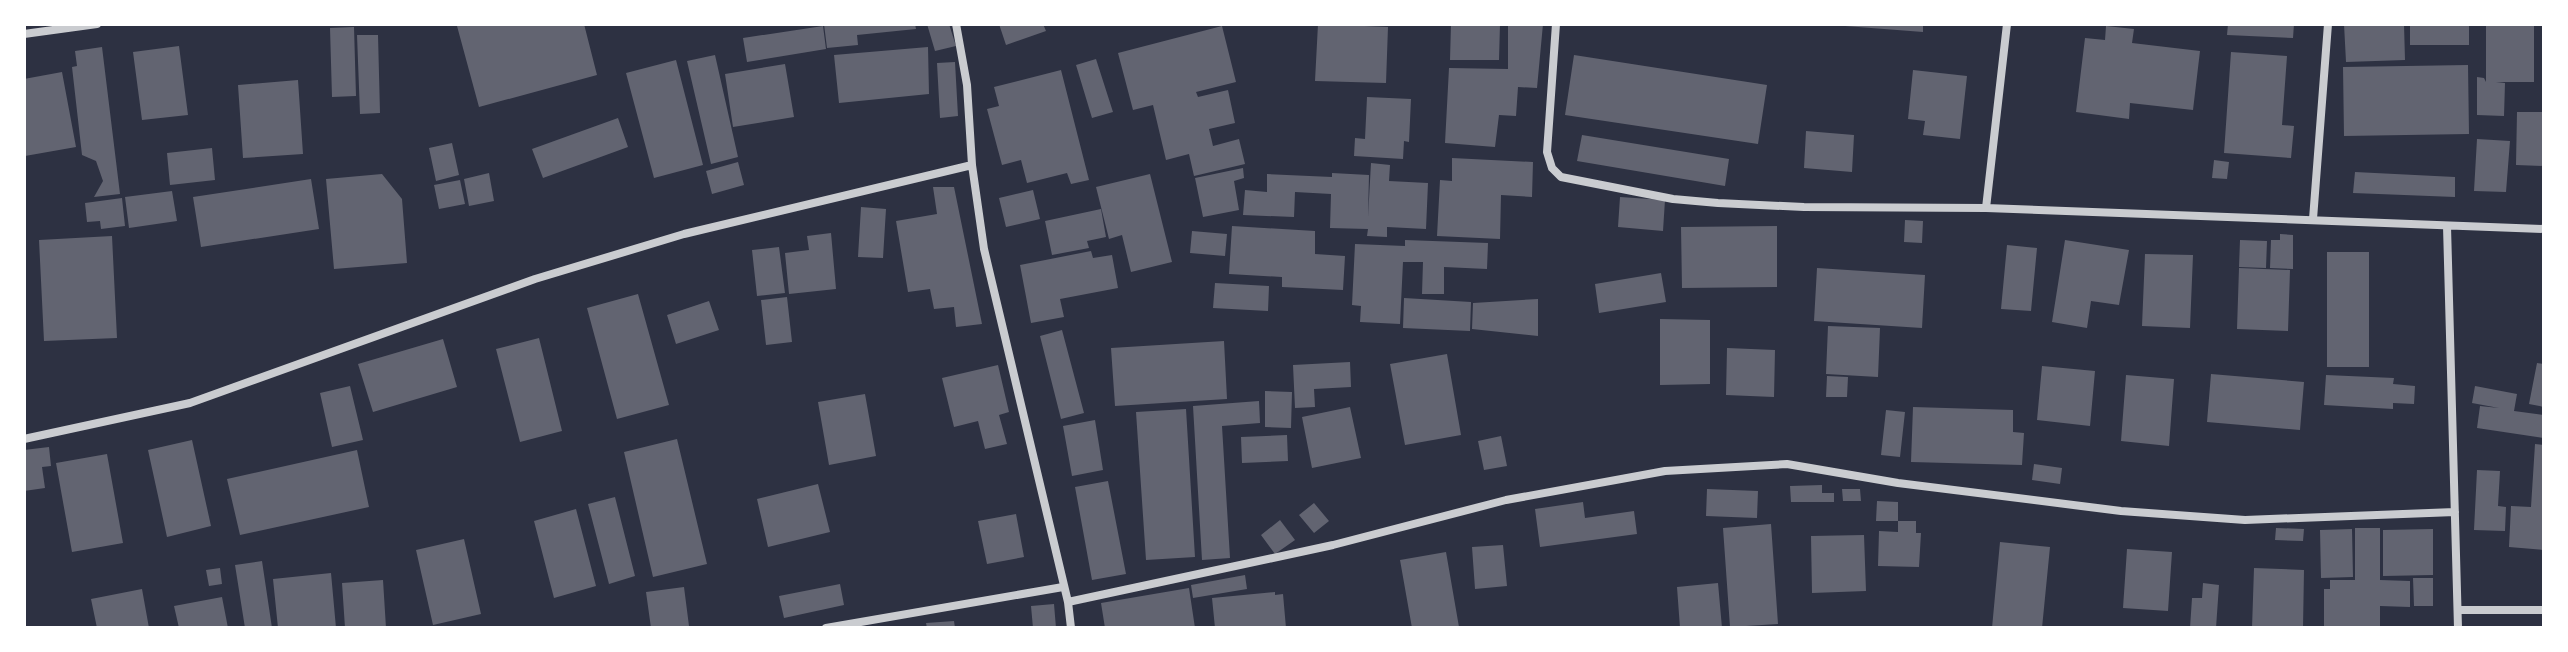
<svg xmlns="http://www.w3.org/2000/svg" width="2568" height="652" font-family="'IBM Plex Sans',sans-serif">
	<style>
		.building { fill: #626471 }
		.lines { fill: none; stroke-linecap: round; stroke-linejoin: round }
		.minor { stroke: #caccd0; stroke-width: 8 }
	</style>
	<rect width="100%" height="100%" fill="#2d3142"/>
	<path class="building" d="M 463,24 L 584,24 L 597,75 L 479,107 L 457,26 Z
		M 824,24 L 915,24 L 916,29 L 857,35 L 858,45 L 827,48 Z
		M 927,24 L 949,24 L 956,46 L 935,51 Z
		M 999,24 L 1043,24 L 1046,31 L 1006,45 Z
		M 1318,24 L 1388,27 L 1386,83 L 1315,81 Z
		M 1451,24 L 1500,24 L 1499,60 L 1450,60 Z
		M 1508,24 L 1543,24 L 1537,88 L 1518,87 L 1516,116 L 1499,115 L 1495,147 L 1445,143 L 1449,68 L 1508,69 Z
		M 1845,24 L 1923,24 L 1923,32 L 1845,26 Z
		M 2228,24 L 2294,24 L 2293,38 L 2227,35 Z
		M 2344,24 L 2404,24 L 2405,60 L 2346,62 Z
		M 2410,24 L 2469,24 L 2469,45 L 2410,45 Z
		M 2486,24 L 2534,24 L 2534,82 L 2496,82 L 2505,83 L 2504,116 L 2477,115 L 2477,77 L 2484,78 L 2486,82 Z
		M 823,26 L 826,49 L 747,62 L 743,38 Z
		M 1222,26 L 1236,82 L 1196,92 L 1198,97 L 1228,90 L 1235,123 L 1209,129 L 1213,146 L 1239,139 L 1245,164 L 1194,176 L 1189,154 L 1166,160 L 1153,105 L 1133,110 L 1118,53 Z
		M 2106,26 L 2134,29 L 2132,43 L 2200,51 L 2193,110 L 2130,103 L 2129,119 L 2076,112 L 2085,38 L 2105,40 Z
		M 354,27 L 356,96 L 332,97 L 330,28 Z
		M 357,35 L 378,35 L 380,113 L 360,114 Z
		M 179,46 L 188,115 L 142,120 L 133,52 Z
		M 102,47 L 120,194 L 94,197 L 103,181 L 96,161 L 82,155 L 72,67 L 77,66 L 75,51 Z
		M 928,47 L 929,94 L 839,103 L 834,55 Z
		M 2231,52 L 2287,56 L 2282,125 L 2294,126 L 2291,158 L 2224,153 Z
		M 715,55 L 738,157 L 711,164 L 687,61 Z
		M 1574,55 L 1767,85 L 1758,144 L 1565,115 Z
		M 1096,59 L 1113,112 L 1092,118 L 1076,65 Z
		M 676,60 L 703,165 L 654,178 L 626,73 Z
		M 955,62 L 958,116 L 940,118 L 937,63 Z
		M 785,64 L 794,117 L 733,127 L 725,74 Z
		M 2468,65 L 2469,134 L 2344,136 L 2343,67 Z
		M 1061,70 L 1089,180 L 1071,184 L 1067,173 L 1027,183 L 1021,160 L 1002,165 L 987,109 L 999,106 L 994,87 Z
		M 1913,70 L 1967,76 L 1960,139 L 1923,135 L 1925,121 L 1908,119 Z
		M 62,72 L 76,147 L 25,156 L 24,79 Z
		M 298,80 L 303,154 L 243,158 L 238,85 Z
		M 1367,97 L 1411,99 L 1409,142 L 1404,141 L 1403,159 L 1354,156 L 1355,138 L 1365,139 Z
		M 2517,112 L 2544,112 L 2544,166 L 2516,165 Z
		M 618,118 L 628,147 L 543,178 L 532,149 Z
		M 1806,131 L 1854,135 L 1852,172 L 1804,168 Z
		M 1582,135 L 1729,159 L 1725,186 L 1577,161 Z
		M 2477,139 L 2510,141 L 2506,192 L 2474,191 Z
		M 452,143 L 459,175 L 436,181 L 429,148 Z
		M 212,148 L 215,180 L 170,185 L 167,153 Z
		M 1452,158 L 1533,162 L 1532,197 L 1501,195 L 1500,239 L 1437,236 L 1440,180 L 1452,181 Z
		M 2214,160 L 2229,162 L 2227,179 L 2212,178 Z
		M 738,162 L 744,185 L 712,194 L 706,171 Z
		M 1371,163 L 1390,165 L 1389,181 L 1428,183 L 1426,229 L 1387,227 L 1387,237 L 1367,236 L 1368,229 L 1330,228 L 1331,194 L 1295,192 L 1294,217 L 1243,215 L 1245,190 L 1267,192 L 1267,174 L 1332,177 L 1332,173 L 1369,175 L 1368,217 Z
		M 1243,168 L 1244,178 L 1234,181 L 1239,210 L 1203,217 L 1195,178 Z
		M 2355,172 L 2455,177 L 2455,197 L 2353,193 Z
		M 489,173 L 494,201 L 469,206 L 464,179 Z
		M 382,174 L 402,199 L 407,263 L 334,269 L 326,179 Z
		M 1150,174 L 1172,262 L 1131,272 L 1122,235 L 1109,239 L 1096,187 Z
		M 311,179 L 319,229 L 201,247 L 193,197 Z
		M 460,180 L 465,204 L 439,209 L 434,185 Z
		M 933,187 L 954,187 L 982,324 L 956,327 L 954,307 L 934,309 L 930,289 L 908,292 L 896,221 L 937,214 Z
		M 1033,190 L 1040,219 L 1006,227 L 999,198 Z
		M 172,191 L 177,221 L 129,228 L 125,197 Z
		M 1620,197 L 1665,200 L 1663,231 L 1618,227 Z
		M 122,198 L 125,226 L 101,229 L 100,221 L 87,222 L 85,203 Z
		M 861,207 L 886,209 L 883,258 L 858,257 Z
		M 1101,209 L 1106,237 L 1087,241 L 1089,248 L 1052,255 L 1045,221 Z
		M 1905,220 L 1923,221 L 1922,243 L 1904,242 Z
		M 1232,226 L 1315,231 L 1315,254 L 1345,256 L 1343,290 L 1282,287 L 1282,277 L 1229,274 Z
		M 1777,226 L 1777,287 L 1682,288 L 1681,227 Z
		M 1192,231 L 1227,234 L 1225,256 L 1190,253 Z
		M 831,233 L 836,289 L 789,294 L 785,253 L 809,250 L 807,236 Z
		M 2280,234 L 2293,235 L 2293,269 L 2270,268 L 2271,240 L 2280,240 Z
		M 112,236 L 117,338 L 44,341 L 39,240 Z
		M 1405,240 L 1488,243 L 1487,269 L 1444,267 L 1444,294 L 1422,294 L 1423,262 L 1403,262 L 1400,324 L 1360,322 L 1361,306 L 1352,305 L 1355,244 L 1405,246 Z
		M 2065,240 L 2129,250 L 2119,305 L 2091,301 L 2087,328 L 2052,322 Z
		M 2240,240 L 2267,241 L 2266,268 L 2239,267 Z
		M 2007,245 L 2037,248 L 2031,311 L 2001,309 Z
		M 779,247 L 785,293 L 757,296 L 752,250 Z
		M 1091,251 L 1093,258 L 1112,255 L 1118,288 L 1060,299 L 1064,317 L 1031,323 L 1020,265 Z
		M 2327,252 L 2369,252 L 2369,367 L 2327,367 Z
		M 2145,254 L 2193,255 L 2190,328 L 2142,326 Z
		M 1817,268 L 1925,275 L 1922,328 L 1814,321 Z
		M 2239,268 L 2290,270 L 2288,331 L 2237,329 Z
		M 1661,273 L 1666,302 L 1599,313 L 1595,284 Z
		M 1215,283 L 1269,286 L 1268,311 L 1213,308 Z
		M 638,294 L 669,405 L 617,419 L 587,308 Z
		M 787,297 L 792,342 L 766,345 L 761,300 Z
		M 1404,298 L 1471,302 L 1470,331 L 1403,328 Z
		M 1538,299 L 1538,336 L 1472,329 L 1473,303 Z
		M 709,301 L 719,330 L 676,344 L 667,315 Z
		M 1660,319 L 1710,320 L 1710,384 L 1660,385 Z
		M 1828,326 L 1880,328 L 1878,377 L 1826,374 Z
		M 1062,330 L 1084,413 L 1061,419 L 1040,336 Z
		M 539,338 L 562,431 L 520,442 L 496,349 Z
		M 443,339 L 457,387 L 373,412 L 358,364 Z
		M 1224,341 L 1227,399 L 1115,406 L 1111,348 Z
		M 1727,348 L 1775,350 L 1774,397 L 1726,395 Z
		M 1447,354 L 1461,435 L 1405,445 L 1390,364 Z
		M 1350,362 L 1351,387 L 1314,389 L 1315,407 L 1295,408 L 1293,365 Z
		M 2537,363 L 2544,364 L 2544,407 L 2529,404 Z
		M 998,365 L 1009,412 L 999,415 L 1007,444 L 985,449 L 978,421 L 954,427 L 942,378 Z
		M 2042,366 L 2095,371 L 2090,426 L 2037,420 Z
		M 2211,374 L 2304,382 L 2300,430 L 2207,422 Z
		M 2126,375 L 2174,379 L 2169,446 L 2121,441 Z
		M 2326,375 L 2394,378 L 2393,384 L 2415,386 L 2414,404 L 2393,403 L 2393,409 L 2324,405 Z
		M 1827,376 L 1848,377 L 1847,397 L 1826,397 Z
		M 350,386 L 363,440 L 332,447 L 320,393 Z
		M 2475,386 L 2517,394 L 2514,411 L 2544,415 L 2544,438 L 2477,428 L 2480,406 L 2499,408 L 2472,403 Z
		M 1265,391 L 1292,392 L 1291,428 L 1265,427 Z
		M 865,394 L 876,456 L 829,465 L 818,402 Z
		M 1259,401 L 1260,423 L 1222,426 L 1230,558 L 1202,560 L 1193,406 Z
		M 1350,407 L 1361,458 L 1312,468 L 1302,417 Z
		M 1913,407 L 2013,410 L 2013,432 L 2024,433 L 2022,465 L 1911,462 Z
		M 1186,409 L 1195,557 L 1146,560 L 1136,412 Z
		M 1886,410 L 1905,412 L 1900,457 L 1881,455 Z
		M 1095,420 L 1103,470 L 1072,476 L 1063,426 Z
		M 1287,435 L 1288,461 L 1242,463 L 1241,437 Z
		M 1501,436 L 1507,466 L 1484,470 L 1478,441 Z
		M 677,439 L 707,564 L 653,577 L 624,452 Z
		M 192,440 L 211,526 L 167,537 L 148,450 Z
		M 2535,444 L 2544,445 L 2544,550 L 2509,547 L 2511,506 L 2531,507 Z
		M 49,447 L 51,466 L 42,467 L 45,488 L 24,491 L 24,450 Z
		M 357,450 L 369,507 L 240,535 L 227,479 Z
		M 107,454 L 123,543 L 72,552 L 56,463 Z
		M 2034,464 L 2062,468 L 2060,484 L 2032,480 Z
		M 2477,470 L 2500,471 L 2498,506 L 2506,507 L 2505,531 L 2474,530 Z
		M 1108,481 L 1126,574 L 1092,580 L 1075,487 Z
		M 818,484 L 830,532 L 768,547 L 757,499 Z
		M 1822,485 L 1822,493 L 1834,493 L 1834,502 L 1791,502 L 1790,486 Z
		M 1707,489 L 1758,491 L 1757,518 L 1706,516 Z
		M 1842,489 L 1860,489 L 1861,501 L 1843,501 Z
		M 615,497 L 635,576 L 609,584 L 588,504 Z
		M 1877,501 L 1898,502 L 1898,521 L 1876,521 Z
		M 1583,502 L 1585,518 L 1634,511 L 1637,534 L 1540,547 L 1535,509 Z
		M 1314,503 L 1329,521 L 1314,533 L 1299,515 Z
		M 576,509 L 596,586 L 554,598 L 534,521 Z
		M 1016,514 L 1024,557 L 987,564 L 978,521 Z
		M 1280,520 L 1295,540 L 1275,554 L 1261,535 Z
		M 1898,521 L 1916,521 L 1916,533 L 1921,533 L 1919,567 L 1878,566 L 1879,531 L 1898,532 Z
		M 1771,524 L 1778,624 L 1730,627 L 1723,528 Z
		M 2276,528 L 2304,529 L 2303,541 L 2275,540 Z
		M 2355,528 L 2380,528 L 2380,580 L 2410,581 L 2410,607 L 2380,606 L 2380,628 L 2324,628 L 2324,589 L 2330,589 L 2330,580 L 2355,580 Z
		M 2352,529 L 2353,577 L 2321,578 L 2320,530 Z
		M 2433,529 L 2433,575 L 2383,576 L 2383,530 Z
		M 1864,535 L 1866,591 L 1812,593 L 1811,536 Z
		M 464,539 L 481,614 L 433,625 L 416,550 Z
		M 2000,542 L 2050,547 L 2042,628 L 1992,628 Z
		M 1503,545 L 1507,586 L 1475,589 L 1472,547 Z
		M 2127,549 L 2172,552 L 2168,611 L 2123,608 Z
		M 1446,552 L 1459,627 L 1412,628 L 1400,560 Z
		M 262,561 L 272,628 L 245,628 L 235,565 Z
		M 220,568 L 222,584 L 209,586 L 206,570 Z
		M 2254,568 L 2304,570 L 2303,628 L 2252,628 Z
		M 331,573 L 336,628 L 278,628 L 273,579 Z
		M 1245,575 L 1247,589 L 1193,598 L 1191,585 Z
		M 2413,578 L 2433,578 L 2433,606 L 2414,606 Z
		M 383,580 L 386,628 L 345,628 L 342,583 Z
		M 1718,583 L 1722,628 L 1680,628 L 1677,587 Z
		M 2203,583 L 2219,585 L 2216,628 L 2190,628 L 2192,598 L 2202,598 Z
		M 840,584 L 844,605 L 784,618 L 779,596 Z
		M 684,587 L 689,626 L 651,628 L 646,592 Z
		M 1189,588 L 1195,628 L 1105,628 L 1101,603 Z
		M 142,589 L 149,628 L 97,628 L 91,599 Z
		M 1275,592 L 1275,595 L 1283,594 L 1286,628 L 1215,628 L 1212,598 Z
		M 222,597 L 228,628 L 179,628 L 174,606 Z
		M 1054,604 L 1056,628 L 1033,628 L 1031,606 Z
		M 954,621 L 955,628 L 927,628 L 926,623 Z"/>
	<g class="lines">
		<path class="minor" d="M 956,24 L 967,85 L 972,165 L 984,249 L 1068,602 L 1071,628
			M 1556,24 L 1547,152 L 1552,168 L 1561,177 L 1673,199 L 1718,203 L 1804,207 L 1986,208 L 2544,229
			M 24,34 L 97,24
			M 1986,208 L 2007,24
			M 2313,219 L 2328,24
			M 2447,226 L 2458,628
			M 24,439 L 190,403 L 535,279 L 684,234 L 972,165
			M 1068,602 L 1333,545 L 1506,500 L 1665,471 L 1787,464 L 1898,483 L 2121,511 L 2245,520 L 2455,512
			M 2458,610 L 2544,610
			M 826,628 L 1063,587"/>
	</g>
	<rect width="2568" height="652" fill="none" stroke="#ffffff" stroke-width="52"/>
</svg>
